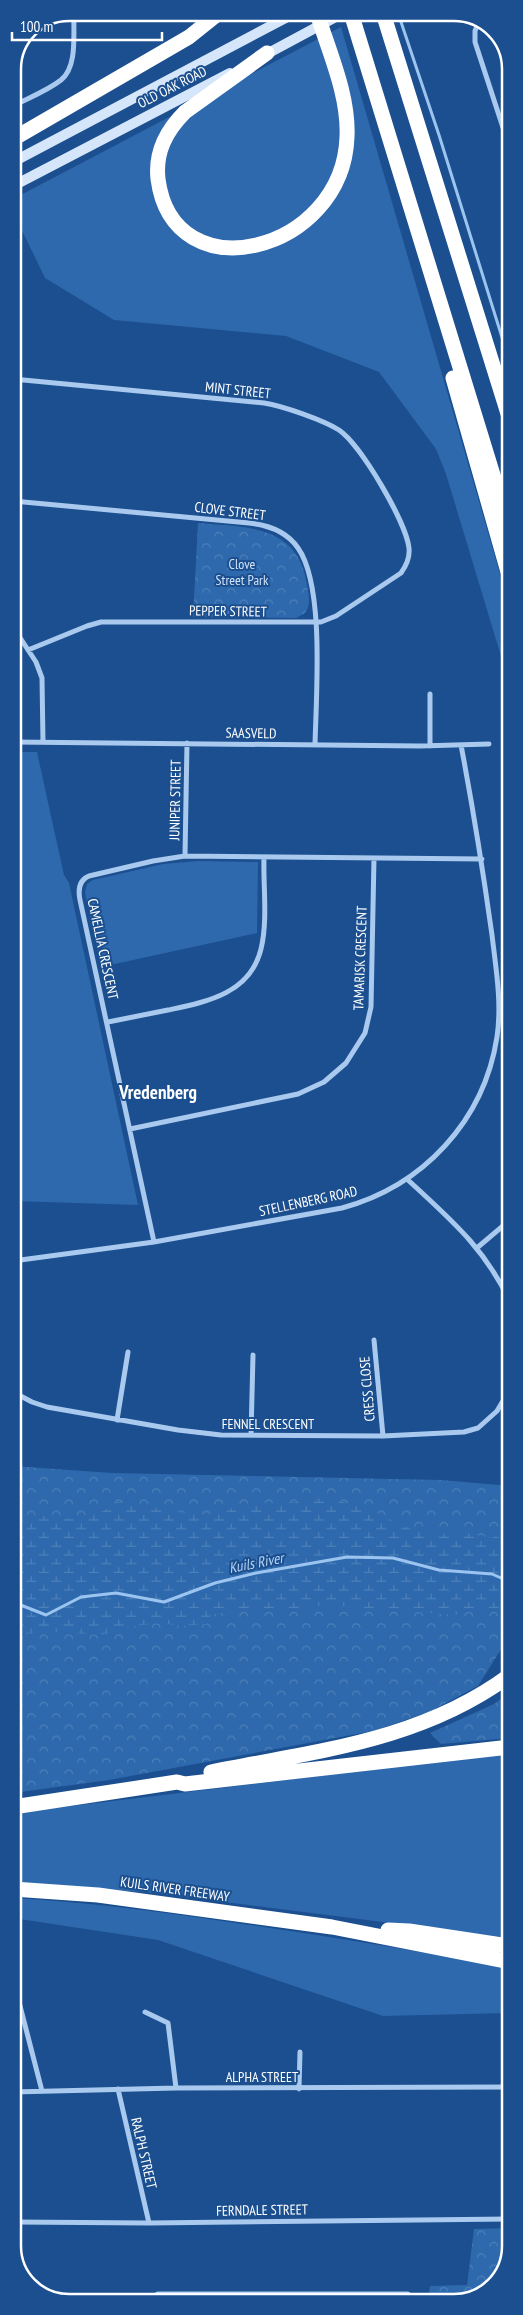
<svg xmlns="http://www.w3.org/2000/svg" width="523" height="2315" font-family="'PT Sans Narrow',sans-serif">
	<style>
		.grass { fill: #2e69ad }
		.forest { fill: url(#forest-crowns) }
		.wetland { fill: url(#wetland-marsh) }
		.lines { fill: none; stroke-linecap: round; stroke-linejoin: round }
		.stream { stroke: #9cc4f0; stroke-width: 3 }
		.street { stroke: #a9c9ee; stroke-width: 5 }
		.secondary { stroke: #d6e6fa; stroke-width: 10 }
		.highway { stroke: #fff; stroke-width: 15 }
		.labels { text-anchor: middle; stroke-width: 4; stroke-linejoin: round; paint-order: stroke }
		.street-label { font-size: 14px; fill: #fff; stroke: #1b4f8f }
		.park-label { font-size: 14px; fill: #cfe3fa; stroke: #1b4f8f }
		.water-label { font-size: 15px; font-style: italic; fill: #b5d3f5; stroke: #1b4f8f }
		.district-label { font-size: 19px; font-weight: bold; fill: #fff; stroke: #1b4f8f }
		.rim { fill: none; stroke: #fff; stroke-width: 2.5 }
	</style>
	<defs>
		<pattern id="forest-crowns" width="20" height="18" patternUnits="userSpaceOnUse" patternTransform="scale(1.25)"><rect width="20" height="18" fill="#2e69ad"/><path d="M2 6a3 3 0 1 1 6 0M12 15a3 3 0 1 1 6 0" fill="none" stroke="#4d80b9"/></pattern>
		<pattern id="wetland-marsh" width="20" height="14" patternUnits="userSpaceOnUse" patternTransform="scale(1.25)"><rect width="20" height="14" fill="#2e69ad"/><path d="M1 5h8M5 5V1M11 12h8M15 12V8" fill="none" stroke="#4d80b9"/></pattern>
	</defs>
	<rect width="100%" height="100%" fill="#1b4f8f"/>
	<path class="grass" d="M 341,27 L 510,608 L 510,686 L 446,474 L 436,449 L 379,372 L 286,336 L 114,320 L 45,278 L 13,212 L 13,199 Z
		M 13,752 L 37,752 L 64,875 L 69,883 L 138,1205 L 13,1201 Z
		M 198,861 L 258,862 L 257,933 L 101,967 L 85,893 L 87,884 L 93,880 L 163,864 Z
		M 510,1753 L 510,1938 L 145,1892 L 13,1885 L 13,1813 Z
		M 13,1898 C 86,1902 157,1911 229,1922 C 323,1935 417,1951 510,1968 L 510,2013 L 383,2016 L 158,1940 L 13,1918 Z"/>
	<path class="forest" d="M 198,523 C 242,527 296,524 306,580 C 308,591 312,604 305,613 L 296,618 L 193,617 Z
		M 13,1466 L 112,1473 L 441,1480 L 510,1486 L 510,1645 L 505,1643 L 478,1686 L 429,1712 L 373,1731 L 109,1780 L 13,1793 Z
		M 510,1692 L 510,1738 L 441,1744 L 430,1733 L 494,1704 Z
		M 510,2228 L 510,2246 L 497,2283 L 464,2301 L 428,2302 L 430,2286 L 467,2285 L 474,2229 Z"/>
	<path class="wetland" d="M 322,1497 L 363,1507 L 417,1532 L 443,1534 L 457,1531 L 492,1538 L 510,1526 L 510,1613 L 481,1609 L 454,1615 L 339,1606 L 312,1606 L 304,1612 L 255,1608 L 215,1614 L 209,1617 L 207,1624 L 182,1626 L 161,1623 L 126,1627 L 102,1635 L 46,1631 L 13,1636 L 13,1521 C 23,1522 30,1517 40,1516 C 46,1515 52,1519 59,1519 C 78,1519 103,1515 117,1502 L 197,1515 L 224,1513 L 238,1504 L 314,1502 Z"/>
	<g class="lines">
		<path class="stream" d="M 398,13 L 439,135 L 510,363
			M 13,1602 L 46,1615 L 81,1597 L 116,1593 L 164,1602 L 215,1583 L 256,1573 L 347,1557 L 393,1558 L 439,1570 L 492,1574 L 510,1582"/>
		<path class="street" d="M 479,21 L 475,31 L 475,42 L 510,149
			M 13,106 C 28,98 47,91 61,80 C 78,67 73,32 74,13
			M 13,379 L 264,403 C 283,406 323,420 339,430 C 361,445 406,522 409,548 C 410,557 406,566 401,573 L 336,616 L 321,622 L 101,622 L 87,626 L 28,650
			M 13,501 L 249,523 C 268,525 287,532 298,548 C 325,586 316,697 315,745
			M 13,627 L 36,662 L 42,678 L 43,742
			M 13,742 L 420,746 L 489,744
			M 430,746 L 430,694
			M 185,856 L 187,743
			M 108,1022 C 128,1018 148,1014 168,1010 C 206,1002 250,994 261,949 C 268,920 263,886 264,857
			M 130,1129 L 298,1094 L 324,1082 L 346,1063 L 365,1033 L 371,1007 L 374,858
			M 408,1180 C 450,1219 485,1248 510,1302
			M 154,1242 L 80,900 C 78,890 79,880 89,876 L 153,861 L 185,856 L 482,859
			M 478,1247 L 510,1220
			M 13,1261 L 154,1242 L 342,1208 C 423,1186 484,1121 497,1037 C 502,1003 496,969 492,935 C 483,871 473,808 461,745
			M 374,1340 L 383,1436
			M 13,1392 L 32,1402 L 47,1407 L 178,1430 L 221,1435 L 383,1436 L 464,1432 L 478,1428 L 497,1411 L 510,1389
			M 117,1420 L 128,1352
			M 251,1435 L 253,1355
			M 13,1989 L 18,1998 L 42,2091
			M 145,2012 L 168,2023 L 176,2088
			M 118,2089 L 149,2223
			M 299,2089 L 300,2052
			M 13,2092 L 176,2088 L 510,2087
			M 14,2222 L 149,2223 L 510,2219
			M 145,2302 L 158,2294 L 408,2294 L 417,2302"/>
		<path class="secondary" d="M 263,56 L 343,13
			M 13,162 L 295,13
			M 13,186 L 230,73"/>
		<path class="highway" d="M 351,13 L 510,530
			M 383,13 L 510,420
			M 267,53 L 185,112 C 166,131 155,152 158,179 C 173,295 343,253 347,137 C 349,95 329,52 317,13
			M 13,139 L 189,37 L 219,13
			M 453,378 L 510,579
			M 211,1772 C 316,1751 421,1741 510,1675
			M 13,1807 L 177,1782 L 185,1784 L 510,1747
			M 13,1889 L 98,1895 L 332,1927 L 510,1962
			M 388,1930 L 409,1931 L 510,1946"/>
	</g>
	<g class="labels">
		<g class="street-label">
			<text transform="translate(172 87) rotate(-27)" y="5">OLD OAK ROAD</text>
			<text transform="translate(238 390) rotate(6)" y="5">MINT STREET</text>
			<text transform="translate(230 511) rotate(7)" y="5">CLOVE STREET</text>
			<text transform="translate(228 611) rotate(1)" y="5">PEPPER STREET</text>
			<text transform="translate(251 733) rotate(1)" y="5">SAASVELD</text>
			<text transform="translate(175 800) rotate(-89)" y="5">JUNIPER STREET</text>
			<text transform="translate(103 949) rotate(78)" y="5">CAMELLIA CRESCENT</text>
			<text transform="translate(360 958) rotate(-88)" y="5">TAMARISK CRESCENT</text>
			<text transform="translate(308 1201) rotate(-12)" y="5">STELLENBERG ROAD</text>
			<text transform="translate(367 1389) rotate(-95)" y="5">CRESS CLOSE</text>
			<text x="268" y="1429">FENNEL CRESCENT</text>
			<text transform="translate(175 1889) rotate(8)" y="5">KUILS RIVER FREEWAY</text>
			<text x="262" y="2082">ALPHA STREET</text>
			<text transform="translate(144 2153) rotate(77)" y="5">RALPH STREET</text>
			<text transform="translate(262 2210) rotate(-1)" y="5">FERNDALE STREET</text>
		</g>
		<g class="park-label">
			<text x="242" y="569">Clove<tspan x="242" dy="16">Street Park</tspan></text>
		</g>
		<g class="water-label">
			<text transform="translate(256 1563) rotate(-11)" y="5">Kuils River</text>
		</g>
		<g class="district-label">
			<text x="158" y="1099">Vredenberg</text>
		</g>
	</g>
	<path d="M0 0H523V2315H0ZM69 21H454A48 48 0 0 1 502 69V2246A48 48 0 0 1 454 2294H69A48 48 0 0 1 21 2246V69A48 48 0 0 1 69 21Z" fill="#1b4f8f" fill-rule="evenodd"/>
	<path class="rim" d="M69 21H454A48 48 0 0 1 502 69V2246A48 48 0 0 1 454 2294H69A48 48 0 0 1 21 2246V69A48 48 0 0 1 69 21Z"/>
	<path d="M12 32v8h150v-8" fill="none" stroke="#ffffff" stroke-width="2.5"/>
	<text x="20" y="32" font-size="15" fill="#ffffff" stroke="#1b4f8f" stroke-width="4" paint-order="stroke">100 m</text>
</svg>
